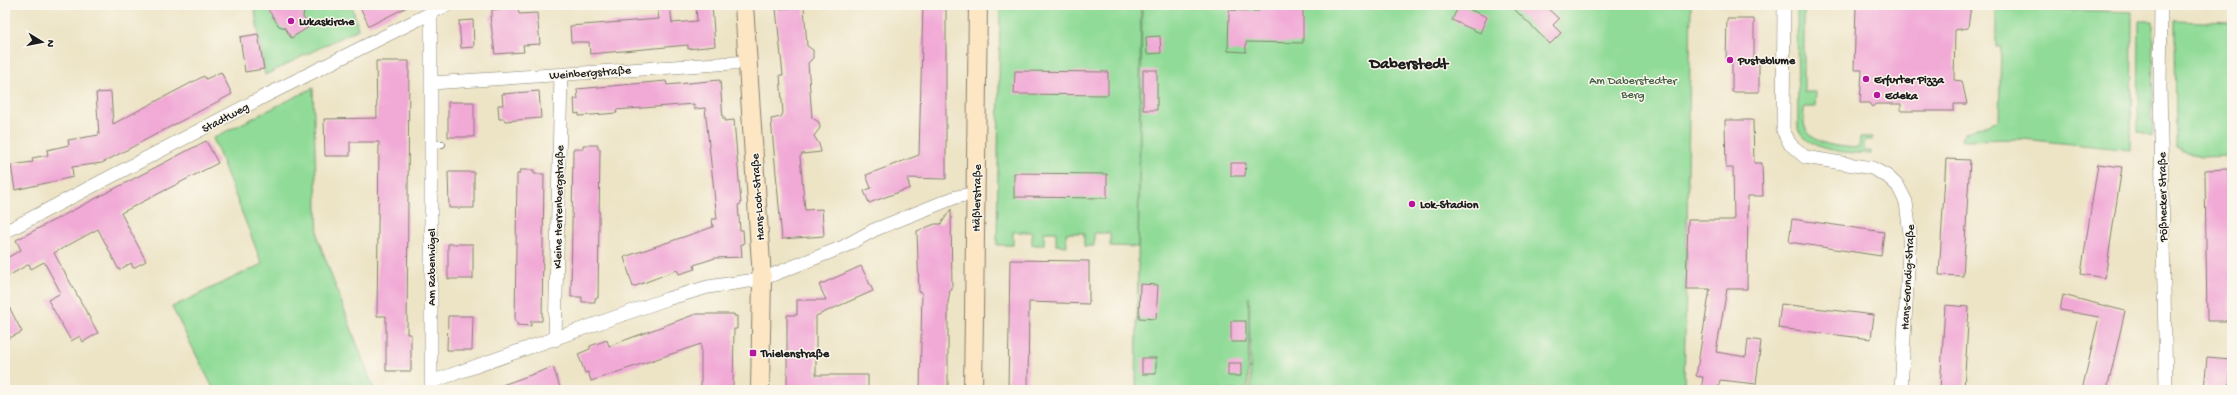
<svg xmlns="http://www.w3.org/2000/svg" width="2237" height="395" font-family="'Gochi Hand',sans-serif">
	<style>
		.green { fill: #90db97; stroke: #567c5a }
		.building { fill: #f1a9d6 }
		.lines { fill: none; stroke-linecap: round; stroke-linejoin: round }
		.lane-casing { stroke: #848071; stroke-width: 8 }
		.street-casing { stroke: #848071; stroke-width: 14 }
		.secondary-casing { stroke: #848071; stroke-width: 20 }
		.lane { stroke: #fff; stroke-width: 6 }
		.street { stroke: #fff; stroke-width: 13 }
		.secondary { stroke: #fce6c4; stroke-width: 18 }
		.poi-dot { fill: #b5179e; stroke: #fbf7ec; stroke-width: 1.5 }
		.labels { text-anchor: middle; stroke-width: 3; stroke-linejoin: round; paint-order: stroke }
		.poi-label { font-size: 12px; font-weight: bold; fill: #1c1c1c; stroke: #fbf7ec; text-anchor: start }
		.street-label { font-size: 12px; fill: #1c1c1c; stroke: #fbf7ec }
		.park-label { font-size: 12px; fill: #455f47; stroke: #fbf7ec }
		.district-label { font-size: 16px; font-weight: bold; fill: #1c1c1c; stroke: #fbf7ec }
	</style>
	<rect width="100%" height="100%" fill="#fbf7ec"/>
	<filter id="ink" filterUnits="userSpaceOnUse"><feTurbulence type="fractalNoise" baseFrequency=".025" numOctaves="2"/><feDisplacementMap in="SourceGraphic" scale="8" xChannelSelector="R" yChannelSelector="G"/><feConvolveMatrix kernelMatrix="1 2 1 2 8 2 1 2 1" color-interpolation-filters="sRGB"/></filter>
	<filter id="wash" filterUnits="userSpaceOnUse"><feTurbulence type="fractalNoise" baseFrequency=".012" numOctaves="4" result="noise"/><feDisplacementMap in="SourceGraphic" scale="16" xChannelSelector="R" yChannelSelector="G"/><feGaussianBlur stdDeviation="0.9" result="paint"/><feColorMatrix in="noise" values="0 0 0 0 0 0 0 0 0 0 0 0 0 0 0 0 0 1.4 0 .05"/><feComposite in="paint" operator="in"/></filter>
	<g filter="url(#wash)">
		<rect width="100%" height="100%" fill="#ede4c6"/>
		<path class="green" d="M 254,5 L 352,5 L 358,29 L 265,75 Z
			M 1000,5 L 1141,5 L 1138,247 L 1110,246 L 1110,233 L 1094,233 L 1094,246 L 1084,246 L 1084,233 L 1066,233 L 1067,246 L 1056,245 L 1056,232 L 1044,232 L 1044,245 L 1032,245 L 1032,232 L 1013,232 L 1013,245 L 997,245 Z
			M 1142,5 L 1691,5 L 1684,390 L 1251,390 L 1249,297 L 1248,390 L 1136,390 Z
			M 1797,5 L 1817,5 L 1804,6 L 1804,92 L 1816,92 L 1815,107 L 1804,107 C 1804,112 1803,118 1804,123 C 1808,146 1842,147 1859,148 L 1860,137 L 1872,137 L 1872,140 L 1865,140 L 1864,151 L 1871,151 L 1871,154 C 1846,152 1811,153 1798,129 Z
			M 1996,5 L 2018,5 L 2018,8 L 2132,12 L 2131,150 L 2023,139 L 1962,140 L 1964,133 L 1999,120 L 2001,47 L 1996,47 Z
			M 2139,21 L 2153,21 L 2152,136 L 2138,131 Z
			M 2175,21 L 2232,23 L 2232,156 L 2200,157 L 2176,147 Z
			M 313,88 L 318,239 L 374,390 L 214,390 L 172,307 L 262,264 L 213,138 Z"/>
		<g id="blocks">
			<path class="building" d="M 265,5 L 301,5 L 304,10 L 303,17 L 309,27 L 291,38 L 285,28 L 279,26 Z
				M 359,5 L 411,5 L 369,26 Z
				M 657,5 L 670,5 L 672,23 L 697,21 L 696,5 L 712,5 L 715,46 L 688,49 L 688,45 L 590,54 L 589,42 L 571,42 L 570,26 L 659,19 Z
				M 923,5 L 946,5 L 946,179 L 907,178 L 910,188 L 869,203 L 864,191 L 871,188 L 866,175 L 919,155 Z
				M 1259,5 L 1303,5 L 1303,43 L 1246,42 L 1246,52 L 1228,51 L 1229,10 L 1259,11 Z
				M 1459,5 L 1487,17 L 1480,33 L 1452,20 Z
				M 1510,5 L 1544,5 L 1559,19 L 1553,25 L 1561,33 L 1550,44 Z
				M 1862,5 L 1971,5 L 1968,28 L 1955,30 L 1954,80 L 1962,81 L 1967,104 L 1954,104 L 1954,111 L 1901,111 L 1901,104 L 1876,104 L 1872,107 L 1869,103 L 1860,103 L 1862,70 L 1854,70 L 1856,7 L 1862,7 Z
				M 518,7 L 519,14 L 537,13 L 540,44 L 523,45 L 524,52 L 495,54 L 490,16 L 492,16 L 492,10 Z
				M 804,7 L 807,46 L 813,50 L 813,58 L 808,63 L 812,118 L 819,122 L 820,128 L 814,136 L 819,144 L 821,152 L 802,154 L 800,157 L 805,210 L 822,209 L 824,236 L 782,239 L 771,119 L 781,117 L 783,113 L 780,75 L 783,75 L 776,9 Z
				M 1727,19 L 1754,19 L 1754,61 L 1759,61 L 1759,92 L 1732,92 L 1732,61 L 1726,61 Z
				M 473,20 L 474,47 L 461,48 L 459,21 Z
				M 258,34 L 264,69 L 245,72 L 240,37 Z
				M 1160,36 L 1161,53 L 1147,54 L 1146,37 Z
				M 376,61 L 409,61 L 407,334 L 411,334 L 411,371 L 386,371 L 386,316 L 377,316 L 379,142 L 350,142 L 350,156 L 325,156 L 324,119 L 377,118 Z
				M 1143,70 L 1157,70 L 1157,110 L 1143,110 Z
				M 1015,71 L 1108,72 L 1108,95 L 1014,94 Z
				M 221,72 L 232,94 L 102,163 L 72,167 L 73,177 L 15,190 L 11,165 L 33,162 L 32,158 L 48,155 L 47,150 L 69,145 L 68,140 L 99,135 L 96,93 L 111,92 L 113,124 L 204,76 L 206,79 Z
				M 720,80 L 723,119 L 725,118 L 725,121 L 734,120 L 741,204 L 738,205 L 740,230 L 743,230 L 744,244 L 741,244 L 742,257 L 715,258 L 694,265 L 695,269 L 679,274 L 677,270 L 633,287 L 624,257 L 713,227 L 712,219 L 717,219 L 705,108 L 694,109 L 694,104 L 616,110 L 617,113 L 579,116 L 579,113 L 575,114 L 574,99 L 578,99 L 577,89 L 666,81 L 667,85 Z
				M 539,91 L 541,118 L 505,121 L 504,119 L 499,119 L 498,105 L 503,105 L 502,94 Z
				M 448,102 L 474,102 L 474,137 L 448,137 Z
				M 1725,120 L 1753,120 L 1754,163 L 1762,163 L 1763,196 L 1748,196 L 1747,289 L 1727,289 L 1716,352 L 1746,357 L 1748,339 L 1761,341 L 1756,384 L 1720,380 L 1718,390 L 1701,390 L 1703,377 L 1696,376 L 1710,289 L 1686,289 L 1688,220 L 1734,220 L 1733,168 L 1726,168 Z
				M 206,141 L 218,163 L 121,213 L 146,261 L 133,268 L 131,263 L 119,270 L 98,229 L 54,253 L 98,333 L 83,342 L 80,336 L 71,341 L 48,300 L 61,293 L 44,262 L 31,269 L 29,264 L 5,278 L 5,259 L 21,250 L 16,240 Z
				M 583,145 L 598,145 L 598,149 L 600,149 L 598,298 L 595,298 L 595,302 L 582,302 L 582,297 L 571,297 L 573,149 L 583,149 Z
				M 1946,159 L 1970,160 L 1963,276 L 1939,275 Z
				M 1231,163 L 1246,163 L 1245,176 L 1231,176 Z
				M 2098,164 L 2122,167 L 2105,278 L 2081,274 Z
				M 2229,169 L 2231,321 L 2207,321 L 2205,170 Z
				M 520,170 L 534,170 L 534,174 L 544,174 L 542,321 L 531,321 L 531,326 L 517,325 L 517,321 L 515,321 L 517,174 L 519,174 Z
				M 448,172 L 474,172 L 474,208 L 449,208 Z
				M 1014,173 L 1107,174 L 1107,198 L 1014,197 Z
				M 951,209 L 952,290 L 950,290 L 948,303 L 948,390 L 920,390 L 922,292 L 919,292 L 917,231 L 935,224 L 941,224 Z
				M 1792,219 L 1884,232 L 1881,256 L 1789,242 Z
				M 448,244 L 473,244 L 473,279 L 448,279 Z
				M 1010,260 L 1089,261 L 1089,304 L 1029,302 L 1028,390 L 1008,390 Z
				M 861,266 L 873,291 L 816,316 L 816,375 L 868,375 L 868,390 L 787,390 L 787,315 L 797,315 L 797,300 L 826,300 L 819,285 Z
				M 1140,284 L 1158,285 L 1156,319 L 1139,318 Z
				M 2063,295 L 2125,311 L 2107,390 L 2082,390 L 2099,317 L 2060,310 Z
				M 5,299 L 22,332 L 5,340 Z
				M 1781,304 L 1874,315 L 1871,339 L 1778,328 Z
				M 1945,305 L 1969,307 L 1964,390 L 1940,390 Z
				M 696,314 L 734,314 L 734,316 L 737,316 L 737,329 L 734,329 L 733,390 L 701,390 L 701,344 L 591,381 L 588,372 L 585,373 L 578,354 L 590,349 L 590,346 L 607,340 L 609,346 Z
				M 448,316 L 473,316 L 472,350 L 447,350 Z
				M 1231,321 L 1246,321 L 1246,342 L 1231,342 Z
				M 2207,357 L 2231,359 L 2229,390 L 2204,390 Z
				M 1142,358 L 1156,358 L 1156,374 L 1142,374 Z
				M 1228,363 L 1241,363 L 1241,376 L 1228,376 Z
				M 553,367 L 561,390 L 494,390 L 494,388 Z"/>
		</g>
	</g>
	<g filter="url(#ink)">
		<use href="#blocks" fill-opacity="0" stroke="#848071" stroke-width="1"/>
		<g class="lines">
			<g class="lane-casing">
				<path id="lane" d="M 431,144 L 442,144"/>
			</g>
			<g class="street-casing">
				<path id="street" d="M 1784,5 L 1783,130 L 1790,144 L 1805,157 L 1872,168 L 1887,176 L 1898,186 L 1906,202 L 1910,235 L 1901,390
					M 2161,5 L 2160,86 L 2166,390
					M 431,83 L 748,62
					M 5,232 L 267,95 L 447,5
					M 555,340 L 561,74
					M 431,382 L 667,299 L 708,287 L 762,279 L 843,247 L 874,230 L 956,197 L 976,193
					M 431,390 L 431,14"/>
			</g>
			<g class="secondary-casing">
				<path id="secondary" d="M 744,5 L 762,279 L 760,390
					M 973,390 L 978,5"/>
			</g>
			<use href="#lane" class="lane"/>
			<use href="#street" class="street"/>
			<use href="#secondary" class="secondary"/>
		</g>
	</g>
	<g class="poi-dot">
		<circle cx="291" cy="21" r="4"/>
		<circle cx="1730" cy="60" r="4"/>
		<circle cx="1866" cy="79" r="4"/>
		<circle cx="1877" cy="95" r="4"/>
		<circle cx="1412" cy="204" r="4"/>
		<rect x="749" y="349" width="8" height="8" rx="2"/>
	</g>
	<g class="labels">
		<g class="poi-label">
			<text x="299" y="25">Lukaskirche</text>
			<text x="1738" y="64">Pusteblume</text>
			<text x="1874" y="83">Erfurter Pizza</text>
			<text x="1885" y="99">Edeka</text>
			<text x="1420" y="208">Lok-Stadion</text>
			<text x="761" y="357">Thielenstraße</text>
		</g>
		<g class="street-label">
			<text transform="translate(590 72) rotate(-4)" y="4">Weinbergstraße</text>
			<text transform="translate(225 117) rotate(-28)" y="4">Stadtweg</text>
			<text transform="translate(757 197) rotate(-94)" y="4">Hans-Loch-Straße</text>
			<text transform="translate(2162 197) rotate(-91)" y="4">Pößnecker Straße</text>
			<text transform="translate(976 198) rotate(-89)" y="4">Häßlerstraße</text>
			<text transform="translate(558 207) rotate(-89)" y="4">Kleine Herrenbergstraße</text>
			<text transform="translate(431 267) rotate(-90)" y="4">Am Rabenhügel</text>
			<text transform="translate(1907 277) rotate(-87)" y="4">Hans-Grundig-Straße</text>
		</g>
		<g class="park-label">
			<text x="1633" y="84">Am Daberstedter<tspan x="1633" dy="14">Berg</tspan></text>
		</g>
		<g class="district-label">
			<text x="1409" y="68">Daberstedt</text>
		</g>
	</g>
	<rect width="2237" height="395" fill="none" stroke="#fbf7ec" stroke-width="20"/>
	<g transform="translate(42 42) rotate(100)" stroke="#fbf7ec" stroke-width="3" paint-order="stroke">
	<path d="M0-3L7 15L0 10L-7 15Z" fill="#1c1c1c"/>
	<text y="-6" font-size="11" font-weight="bold" text-anchor="middle" fill="#1c1c1c">N</text>
	</g>
</svg>
